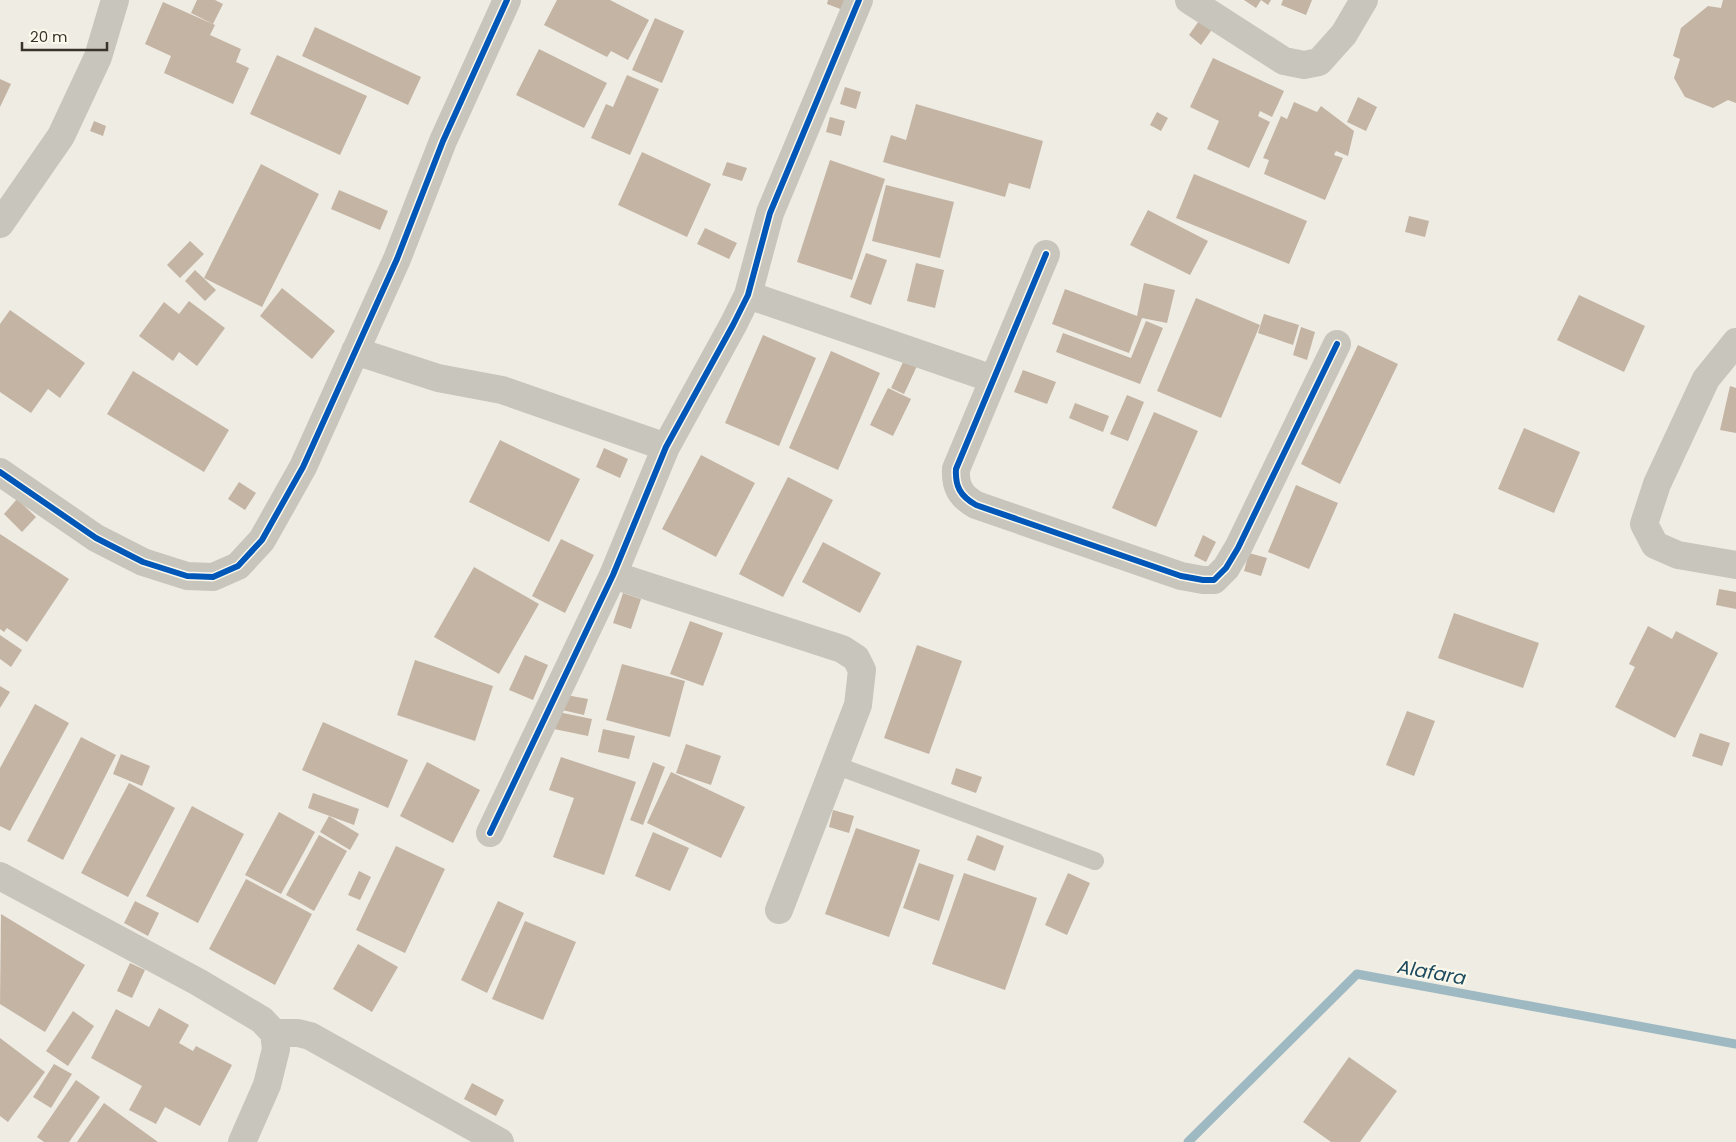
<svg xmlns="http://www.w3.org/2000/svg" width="1736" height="1142" font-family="Poppins,sans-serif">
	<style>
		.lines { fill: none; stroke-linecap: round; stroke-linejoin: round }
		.stream { stroke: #9eb9c2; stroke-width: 9 }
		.building { fill: #c4b4a4 }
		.service { stroke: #c8c5bc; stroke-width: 18 }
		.minor { stroke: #c8c5bc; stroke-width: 28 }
		.cycleway-casing { stroke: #fbf8ec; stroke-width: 9 }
		.cycleway { stroke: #0057b8; stroke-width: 6 }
		.labels { text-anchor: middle; stroke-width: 4.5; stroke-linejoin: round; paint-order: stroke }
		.water-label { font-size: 19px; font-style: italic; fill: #1c4a5f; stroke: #fbf8ec }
	</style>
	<rect width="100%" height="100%" fill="#efece4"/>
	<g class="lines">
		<path class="stream" d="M 1188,1142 L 1357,974 L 1736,1044"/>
	</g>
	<path class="building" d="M 197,0 L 215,0 L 223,4 L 213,24 L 191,13 Z
		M 557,0 L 610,0 L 649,20 L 628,60 L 611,51 L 607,57 L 544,25 Z
		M 828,0 L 846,0 L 843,10 L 827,4 Z
		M 1244,0 L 1271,0 L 1268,5 L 1261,0 L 1256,8 Z
		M 1283,0 L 1312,0 L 1306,15 L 1281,5 Z
		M 1723,0 L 1736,0 L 1736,103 L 1728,100 L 1713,108 L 1685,97 L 1674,78 L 1680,59 L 1673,56 L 1681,28 L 1708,6 L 1721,8 Z
		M 163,2 L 215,25 L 210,35 L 241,49 L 236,62 L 249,68 L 233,104 L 164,73 L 171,56 L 145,44 Z
		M 655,18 L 684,31 L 662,83 L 632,70 Z
		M 1201,18 L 1213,28 L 1201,45 L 1189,35 Z
		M 315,27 L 421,77 L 408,105 L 302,56 Z
		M 539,49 L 607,83 L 584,128 L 516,95 Z
		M 277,55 L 367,96 L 340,155 L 250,114 Z
		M 1213,58 L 1284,91 L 1272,117 L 1260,111 L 1258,116 L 1270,122 L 1249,168 L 1207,149 L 1219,121 L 1190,107 Z
		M 627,75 L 659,89 L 630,155 L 591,138 L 606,104 L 613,107 Z
		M 0,79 L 11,84 L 0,107 Z
		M 845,87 L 861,92 L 856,109 L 840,104 Z
		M 1358,97 L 1377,107 L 1366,131 L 1347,122 Z
		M 1294,102 L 1317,112 L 1321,106 L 1354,131 L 1348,156 L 1336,151 L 1334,155 L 1343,158 L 1325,200 L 1264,174 L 1269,160 L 1263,158 L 1281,116 L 1287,119 Z
		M 916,104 L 1043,141 L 1030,189 L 1009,183 L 1005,197 L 883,162 L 891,135 L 906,140 Z
		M 1157,112 L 1168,118 L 1161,131 L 1150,125 Z
		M 830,117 L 845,121 L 841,136 L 826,132 Z
		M 94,121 L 106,126 L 103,136 L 90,131 Z
		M 642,152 L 711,184 L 687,237 L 618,205 Z
		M 830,160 L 885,179 L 852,280 L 797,262 Z
		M 727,162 L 747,168 L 742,181 L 722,175 Z
		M 261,164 L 319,194 L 262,307 L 204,278 Z
		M 1194,174 L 1307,221 L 1289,264 L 1176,218 Z
		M 886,185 L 954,202 L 940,258 L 872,241 Z
		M 339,190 L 388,211 L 380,230 L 331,209 Z
		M 1148,210 L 1208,241 L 1190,275 L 1130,245 Z
		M 1409,216 L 1429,221 L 1425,237 L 1405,232 Z
		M 705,228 L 737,243 L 729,259 L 697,244 Z
		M 190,241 L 204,254 L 180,278 L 167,265 Z
		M 866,253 L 887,260 L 871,305 L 850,297 Z
		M 916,263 L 944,270 L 935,308 L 907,301 Z
		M 195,270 L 216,290 L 205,301 L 185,281 Z
		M 1144,283 L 1175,290 L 1167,323 L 1142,318 L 1129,353 L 1052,324 L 1065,289 L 1137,316 Z
		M 282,288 L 335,331 L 312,359 L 260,316 Z
		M 1579,295 L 1645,326 L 1624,372 L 1557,340 Z
		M 1196,298 L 1260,325 L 1221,418 L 1157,391 Z
		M 189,301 L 225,328 L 197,366 L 179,352 L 173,361 L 139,336 L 164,302 L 179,314 Z
		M 10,310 L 85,363 L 60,398 L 48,389 L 31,413 L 0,392 L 0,324 Z
		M 1264,314 L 1299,325 L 1293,345 L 1258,333 Z
		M 1146,321 L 1163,328 L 1140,384 L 1056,352 L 1063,333 L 1131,358 Z
		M 1301,327 L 1315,332 L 1307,360 L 1293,355 Z
		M 763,335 L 816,358 L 779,446 L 725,423 Z
		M 1358,345 L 1398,364 L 1340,484 L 1301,464 Z
		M 831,351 L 880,373 L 838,470 L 789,448 Z
		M 904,360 L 917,366 L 904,394 L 891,388 Z
		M 1023,370 L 1056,382 L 1047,404 L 1014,392 Z
		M 133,371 L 229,430 L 204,472 L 107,414 Z
		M 1730,386 L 1736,388 L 1736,433 L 1720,430 Z
		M 888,388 L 911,399 L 893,436 L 870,425 Z
		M 1127,395 L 1144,402 L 1128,441 L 1110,434 Z
		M 1075,403 L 1109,416 L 1103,432 L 1069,418 Z
		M 1154,412 L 1198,431 L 1156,527 L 1112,508 Z
		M 1524,428 L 1580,452 L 1554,513 L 1498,489 Z
		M 500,440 L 580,479 L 549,542 L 469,502 Z
		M 604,448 L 628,459 L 620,478 L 596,467 Z
		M 701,455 L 755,483 L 716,557 L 662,529 Z
		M 788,477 L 833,500 L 783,597 L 739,574 Z
		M 239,482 L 256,493 L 245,510 L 228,499 Z
		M 1296,485 L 1338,503 L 1309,569 L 1268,552 Z
		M 17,499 L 36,517 L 22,532 L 4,514 Z
		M 0,534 L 69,579 L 27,642 L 7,628 L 4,632 L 0,629 Z
		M 1203,535 L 1216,542 L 1206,562 L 1194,556 Z
		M 561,539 L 594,555 L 565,613 L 532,596 Z
		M 823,542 L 881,573 L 860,613 L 802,582 Z
		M 1249,553 L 1267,558 L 1261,576 L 1244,571 Z
		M 474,567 L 539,604 L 499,674 L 434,637 Z
		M 1719,589 L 1736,592 L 1736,609 L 1716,605 Z
		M 623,593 L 641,599 L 631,629 L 613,623 Z
		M 1454,613 L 1539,643 L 1523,688 L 1438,658 Z
		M 690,621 L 723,633 L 703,686 L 670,674 Z
		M 1648,626 L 1672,639 L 1676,631 L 1718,653 L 1675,738 L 1615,707 L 1635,667 L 1629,664 Z
		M 0,635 L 22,650 L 11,667 L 0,659 Z
		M 917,645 L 962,661 L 929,754 L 884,738 Z
		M 525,655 L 548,665 L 533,700 L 509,690 Z
		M 415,660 L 493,686 L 475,741 L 397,715 Z
		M 622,664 L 685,681 L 670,737 L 606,720 Z
		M 0,686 L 10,692 L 0,708 Z
		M 566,695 L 588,699 L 584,715 L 562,710 Z
		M 35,704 L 69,723 L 10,831 L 0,826 L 0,768 Z
		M 1407,711 L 1435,721 L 1414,776 L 1386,765 Z
		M 558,712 L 592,719 L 588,736 L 554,729 Z
		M 323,722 L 408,760 L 388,808 L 302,770 Z
		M 603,729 L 635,736 L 629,759 L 598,752 Z
		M 1700,733 L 1730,743 L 1722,766 L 1692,756 Z
		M 81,737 L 116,755 L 63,860 L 27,841 Z
		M 686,744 L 721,756 L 711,785 L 676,773 Z
		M 121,754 L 150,766 L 142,786 L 113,774 Z
		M 561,757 L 636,782 L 604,875 L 553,857 L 574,798 L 549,790 Z
		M 427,762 L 480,790 L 453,843 L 400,816 Z
		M 653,762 L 665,767 L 643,825 L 630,820 Z
		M 956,768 L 982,777 L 976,793 L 951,784 Z
		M 671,772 L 745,807 L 721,858 L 647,823 Z
		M 129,783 L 175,808 L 128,897 L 81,873 Z
		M 313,793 L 359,809 L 354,825 L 308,808 Z
		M 192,806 L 244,834 L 198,923 L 146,896 Z
		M 833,810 L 854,816 L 849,833 L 829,827 Z
		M 279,812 L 315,832 L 281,894 L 245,875 Z
		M 329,816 L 359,834 L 350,850 L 320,832 Z
		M 856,828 L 920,850 L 889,937 L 825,914 Z
		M 653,832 L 689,848 L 670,891 L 635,876 Z
		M 319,835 L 347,851 L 314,911 L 286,895 Z
		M 977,835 L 1004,846 L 995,871 L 967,860 Z
		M 396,846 L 445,869 L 405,953 L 356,930 Z
		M 919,863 L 954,875 L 939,921 L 903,908 Z
		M 359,871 L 371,877 L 360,900 L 348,895 Z
		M 964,873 L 1037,898 L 1005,990 L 932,964 Z
		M 1068,873 L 1090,883 L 1067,935 L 1045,925 Z
		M 246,879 L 312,914 L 275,985 L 209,949 Z
		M 135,901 L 159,913 L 148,936 L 124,923 Z
		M 498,901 L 524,913 L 487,993 L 461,980 Z
		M 1,914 L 85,965 L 45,1032 L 0,1004 Z
		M 525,921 L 576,942 L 543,1020 L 492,999 Z
		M 358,944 L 398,967 L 372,1012 L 333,989 Z
		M 130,963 L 145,970 L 132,998 L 117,991 Z
		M 159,1008 L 189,1025 L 179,1043 L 193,1051 L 196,1046 L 232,1065 L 200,1126 L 165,1107 L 156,1124 L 129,1110 L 142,1086 L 91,1058 L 116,1009 L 149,1027 Z
		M 73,1011 L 94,1026 L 68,1066 L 46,1051 Z
		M 0,1038 L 45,1072 L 8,1122 L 0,1116 Z
		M 1349,1057 L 1397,1091 L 1360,1142 L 1331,1142 L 1303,1122 Z
		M 54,1064 L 72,1074 L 51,1108 L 33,1097 Z
		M 76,1080 L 100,1097 L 69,1142 L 44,1142 L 37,1137 Z
		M 472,1083 L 504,1100 L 496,1116 L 464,1099 Z
		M 104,1103 L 158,1142 L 77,1142 Z"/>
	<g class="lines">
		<path class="service" d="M 835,765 L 1095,861"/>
		<path class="minor" d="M 1189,0 L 1284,61 L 1304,65 L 1319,62 L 1344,34 L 1364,0
			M 0,224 L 61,136 L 98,57 L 115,0
			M 1046,254 L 956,469 C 955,486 960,496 976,505 L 1181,576 L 1203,580 L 1214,580 L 1226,568 L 1238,548 L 1337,344
			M 748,295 L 993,379
			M 1736,342 L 1706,379 L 1657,484 L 1644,524 L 1655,545 L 1678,555 L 1736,565
			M 355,351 L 438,378 L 502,390 L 666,447
			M 0,472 L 96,538 L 143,562 L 187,576 L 213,577 L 238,566 L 262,540 L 303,467 L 397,259 L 443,141 L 507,0
			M 613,575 L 842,649 L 856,658 L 862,670 L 858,705 L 779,910
			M 490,833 L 613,575 L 666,447 L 733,325 L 748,295 L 770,213 L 859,0
			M 0,876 L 198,982 L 262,1020 L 274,1033 L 276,1049 L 267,1085 L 242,1142
			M 274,1033 L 298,1033 L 310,1036 L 500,1142"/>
		<g class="cycleway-casing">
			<path id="cycleway" d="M 1046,254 L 956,469 C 955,486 960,496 976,505 L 1181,576 L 1203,580 L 1214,580 L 1226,568 L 1238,548 L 1337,344
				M 0,472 L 96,538 L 143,562 L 187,576 L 213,577 L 238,566 L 262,540 L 303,467 L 397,259 L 443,141 L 507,0
				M 490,833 L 613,575 L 666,447 L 733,325 L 748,295 L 770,213 L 859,0"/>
		</g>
		<use href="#cycleway" class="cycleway"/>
	</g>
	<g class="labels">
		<g class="water-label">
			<text transform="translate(1432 972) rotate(10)" y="7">Alafara</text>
		</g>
	</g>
	<path d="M22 42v8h85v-8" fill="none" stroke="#3a3329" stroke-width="2.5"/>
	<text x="30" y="42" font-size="15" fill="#3a3329" stroke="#fbf8ec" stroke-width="4" paint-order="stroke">20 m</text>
</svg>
